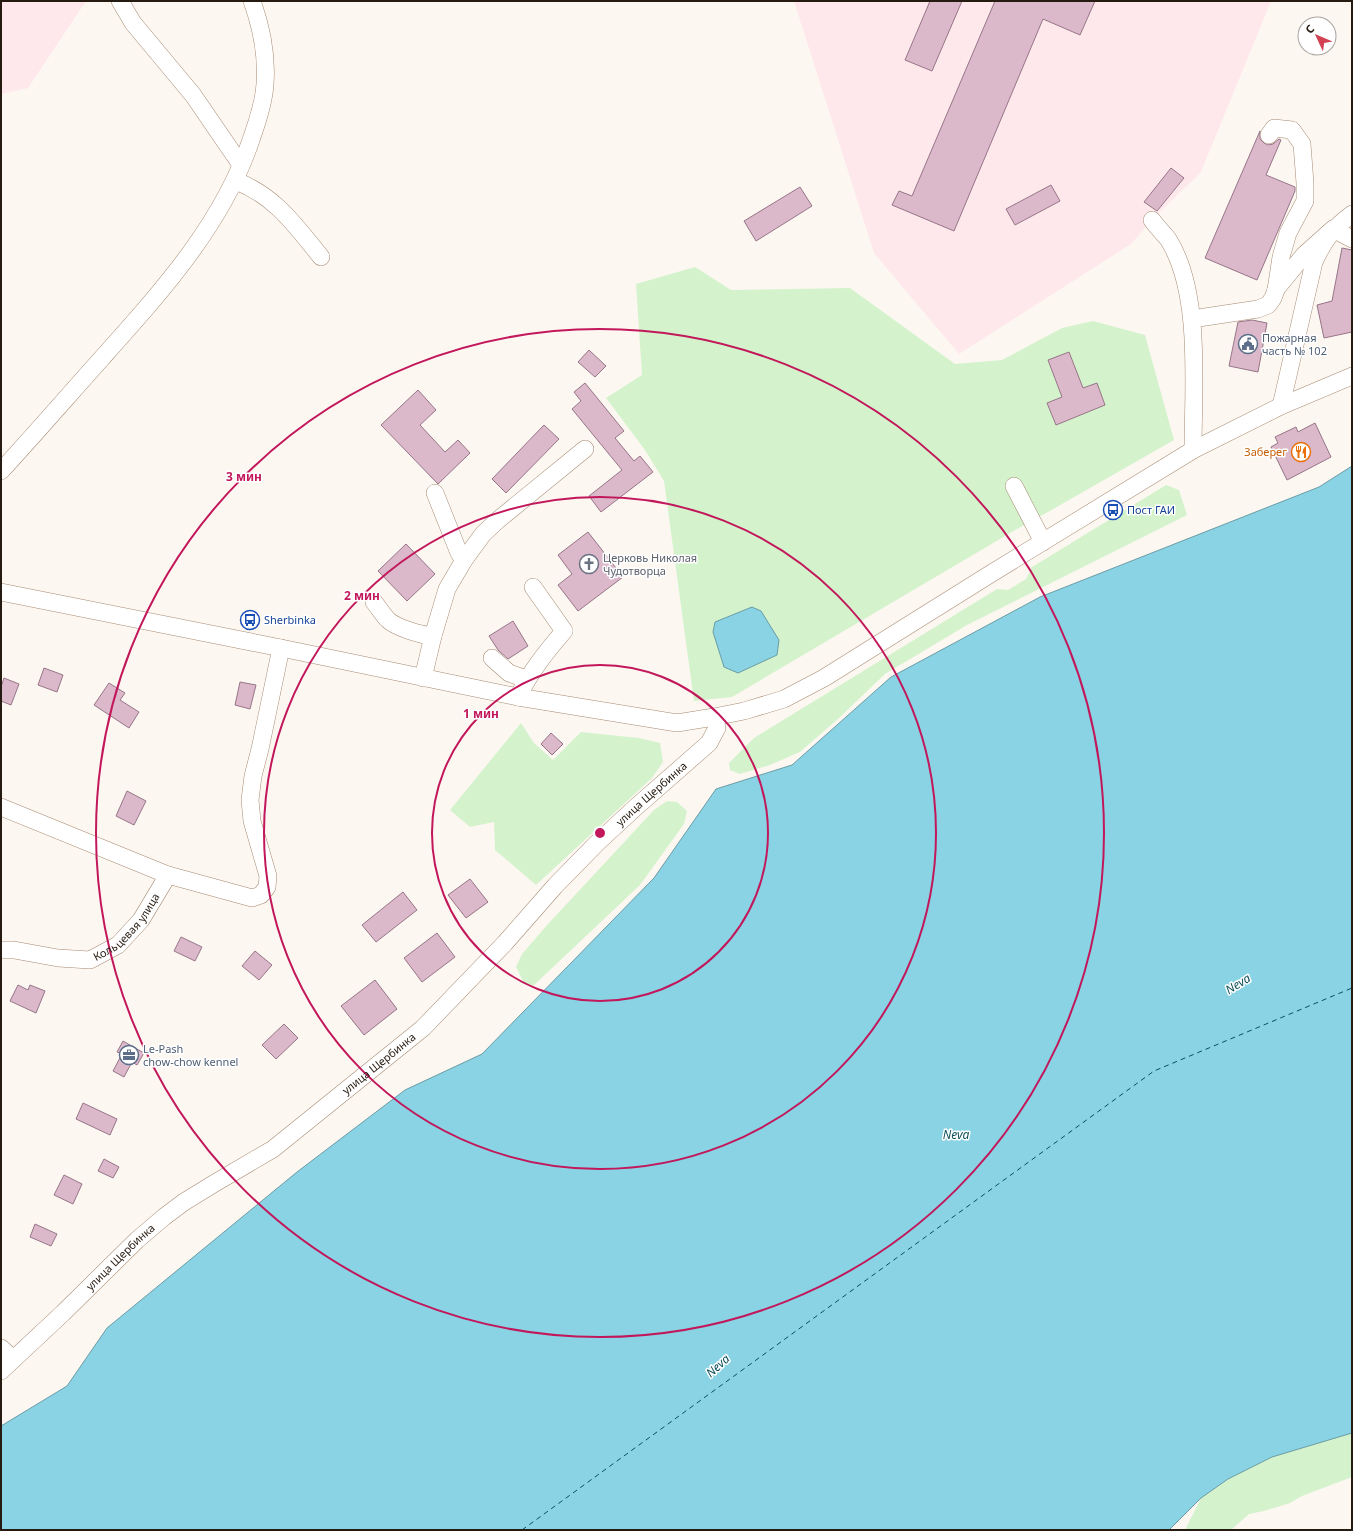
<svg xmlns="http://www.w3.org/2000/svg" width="1353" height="1531" font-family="'Noto Sans',sans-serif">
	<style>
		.industrial { fill: #fee8eb }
		.green { fill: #d4f3cc }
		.water { fill: #89d3e4; stroke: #6b9ca5 }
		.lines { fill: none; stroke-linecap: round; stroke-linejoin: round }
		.ferry { stroke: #0d4f5b; stroke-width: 1; stroke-dasharray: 5 4; stroke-linecap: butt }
		.building { fill: #dcb8cb; stroke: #967587 }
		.minor-casing { stroke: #a68a71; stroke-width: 18 }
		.minor { stroke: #fff; stroke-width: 17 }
		.ring { fill: none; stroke: #c2185b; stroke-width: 2 }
		.labels { text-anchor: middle; stroke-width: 3; stroke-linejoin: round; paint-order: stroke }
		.service-label { font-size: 11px; fill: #4e5e75; stroke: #fff; text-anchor: start }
		.food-label { font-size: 11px; fill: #c56008; stroke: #fff; text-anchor: end }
		.transit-label { font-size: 11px; fill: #164399; stroke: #fff; text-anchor: start }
		.worship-label { font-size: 11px; fill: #5b616d; stroke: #fff; text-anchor: start }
		.street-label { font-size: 11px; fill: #261b11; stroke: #fff }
		.water-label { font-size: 12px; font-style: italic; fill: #0d4f5b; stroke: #fff }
		.centre { fill: #c2185b; stroke: #fff; stroke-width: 2 }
		.ring-label { font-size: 12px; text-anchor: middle; font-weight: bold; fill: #c2185b; stroke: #fff; stroke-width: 3; stroke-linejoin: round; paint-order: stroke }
	</style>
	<rect width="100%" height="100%" fill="#fdf7f2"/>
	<path class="industrial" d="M 1,1 L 86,1 L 28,88 L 1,94 Z
		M 794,1 L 1271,1 L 1201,172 L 1152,220 L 1131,244 L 959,354 L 874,253 Z"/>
	<path class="green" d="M 695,267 L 731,290 L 850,288 L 955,364 L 1002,360 L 1062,328 L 1093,321 L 1145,335 L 1174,440 L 1048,512 L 1017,529 L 732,697 L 694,701 L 664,481 L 645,450 L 606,398 L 642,375 L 636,284 Z
		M 1166,485 L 1179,490 L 1187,515 L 967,625 L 885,674 L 839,718 L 800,752 L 770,765 L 740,774 L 730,770 L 729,763 L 754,738 L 997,589 L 1008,590 L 1026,579 L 1032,567 Z
		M 521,723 L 534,743 L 553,760 L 581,732 L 639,738 L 660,743 L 663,762 L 652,778 L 536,885 L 495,850 L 494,822 L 470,827 L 450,810 Z
		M 667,801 L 677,802 L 687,811 L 684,824 L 640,885 L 533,986 L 524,983 L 516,967 L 522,954 L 548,924 L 654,810 Z
		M 1352,1433 L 1352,1477 L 1302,1496 L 1290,1503 L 1264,1511 L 1249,1514 L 1231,1530 L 1185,1530 L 1201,1498 L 1228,1479 L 1272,1457 Z"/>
	<path class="water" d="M 1352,466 L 1352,1433 L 1272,1457 L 1228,1479 L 1201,1498 L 1169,1530 L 1,1530 L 1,1426 L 67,1386 L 107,1328 L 297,1172 L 405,1090 L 482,1054 L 654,878 L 716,789 L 792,765 L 891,677 L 1040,597 L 1319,487 Z
		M 752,607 L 761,611 L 779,640 L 777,655 L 738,673 L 724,667 L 713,632 L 715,622 Z"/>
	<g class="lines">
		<path class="ferry" d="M 522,1530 L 1154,1071 L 1352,988"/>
	</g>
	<path class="building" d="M 930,1 L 962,1 L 932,71 L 905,60 Z
		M 995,1 L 1095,1 L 1080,35 L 1043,19 L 954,231 L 892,205 L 899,191 L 912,196 Z
		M 1260,131 L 1260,139 L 1264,143 L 1268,145 L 1273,144 L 1279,139 L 1281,140 L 1266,175 L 1295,187 L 1295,191 L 1257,280 L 1205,258 Z
		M 1171,168 L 1184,178 L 1157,211 L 1144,202 Z
		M 1051,185 L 1060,201 L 1015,225 L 1006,209 Z
		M 800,187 L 812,206 L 756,241 L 744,221 Z
		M 1342,248 L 1352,250 L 1352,332 L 1324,338 L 1317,305 L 1332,301 Z
		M 1252,320 L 1267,323 L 1258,372 L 1229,366 L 1238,322 Z
		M 589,350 L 606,366 L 595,377 L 578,362 Z
		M 1069,352 L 1083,388 L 1097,383 L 1105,405 L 1056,425 L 1047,403 L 1062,397 L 1048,360 Z
		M 585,383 L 624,431 L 615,438 L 634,461 L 640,456 L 653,472 L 601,512 L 589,496 L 622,470 L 572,409 L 581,401 L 574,392 Z
		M 418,390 L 436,410 L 420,425 L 445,452 L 458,440 L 470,453 L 438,484 L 381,425 Z
		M 1315,423 L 1331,457 L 1287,480 L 1271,447 L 1278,443 L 1275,437 L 1296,427 L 1298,432 Z
		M 544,425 L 559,439 L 506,493 L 492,479 Z
		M 588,532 L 623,577 L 578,611 L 558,585 L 572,574 L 558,555 Z
		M 406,544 L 435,574 L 407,601 L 378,571 Z
		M 513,621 L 528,646 L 508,659 L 498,650 L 489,636 Z
		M 44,668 L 63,675 L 57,692 L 38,685 Z
		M 4,678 L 19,684 L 11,705 L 1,701 L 1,687 Z
		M 240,682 L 256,685 L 250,709 L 235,705 Z
		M 109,683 L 125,693 L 120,700 L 139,712 L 129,728 L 94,705 Z
		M 551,733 L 563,744 L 552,755 L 541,744 Z
		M 127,791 L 146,801 L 134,825 L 116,816 Z
		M 470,879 L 488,902 L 466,918 L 448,895 Z
		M 403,892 L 417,910 L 376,942 L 362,925 Z
		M 437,933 L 455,957 L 422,982 L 404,958 Z
		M 181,937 L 202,947 L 195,961 L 174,951 Z
		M 255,951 L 272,965 L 259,980 L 242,966 Z
		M 375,980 L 397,1009 L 364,1035 L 341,1006 Z
		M 18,985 L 28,990 L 30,985 L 45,991 L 36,1013 L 10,1001 Z
		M 284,1024 L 298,1038 L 276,1059 L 262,1045 Z
		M 123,1041 L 144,1053 L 137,1065 L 132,1062 L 124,1077 L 113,1071 L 122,1054 L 117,1052 Z
		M 83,1103 L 117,1119 L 110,1135 L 76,1119 Z
		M 104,1159 L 119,1167 L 113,1178 L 98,1171 Z
		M 64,1175 L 82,1184 L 73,1204 L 54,1195 Z
		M 35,1224 L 57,1234 L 51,1246 L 30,1237 Z"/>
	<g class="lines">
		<g class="minor-casing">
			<g id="minor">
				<path d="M 120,1 L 133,23 L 193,95 L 241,165"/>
				<path d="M 236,181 C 275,196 295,225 321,257"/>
				<path d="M 1152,220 C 1157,227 1163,233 1168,239 C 1202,292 1193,388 1193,450"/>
				<path d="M 1276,289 L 1304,255 L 1333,229 L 1352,239"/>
				<path d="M 1192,319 L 1258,309 L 1268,305 L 1273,298 L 1276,290 L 1281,257 L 1288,233 L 1305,201 L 1305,183 L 1302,144 L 1292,130 L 1274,128 L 1269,135"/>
				<path d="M 1281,406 L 1314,262 C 1324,240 1333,228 1352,214"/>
				<path d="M 1,471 C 35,434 68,396 102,358 C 161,292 224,223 252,137 C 258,120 264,102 265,84 C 267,57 261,26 252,1"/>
				<path d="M 1014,486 L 1043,542"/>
				<path d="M 435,493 L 459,553 L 464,560"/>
				<path d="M 1,592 L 281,648 L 518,697 L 677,723 L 714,717 L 744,711 L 784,699 L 824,678 L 992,573 L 1193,450 L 1281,406 L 1352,376"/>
				<path d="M 374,602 C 379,608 383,615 388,620 C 397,628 421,635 433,636"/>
				<path d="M 492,658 L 509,673 L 526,679"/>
				<path d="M 423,678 L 433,636 L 447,589 L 464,560 L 483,534 L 498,520 L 585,449"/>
				<path d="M 518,697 C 530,672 546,652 564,631 L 533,587"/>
				<path d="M 1,807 L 168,875 L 252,898 L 261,895 L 267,887 L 268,876 L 252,821 L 250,800 L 253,776 L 260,749 L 281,648"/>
				<path id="s1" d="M 1,950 L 14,950 L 58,958 L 90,960 L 118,945 L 141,920 L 168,875"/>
				<path d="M 1,1348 L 13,1359"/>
				<path id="s2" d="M 1,1371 L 63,1313 L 137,1240 L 164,1217 L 184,1202 L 215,1183 L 273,1149 L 423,1028 L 505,943 L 555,886 L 597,843 L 636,807 L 709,743 L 717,728 L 714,717"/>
			</g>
		</g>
		<use href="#minor" class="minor"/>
	</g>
	<g class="ring">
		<circle cx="600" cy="833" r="168"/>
		<circle cx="600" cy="833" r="336"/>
		<circle cx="600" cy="833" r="504"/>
	</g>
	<defs>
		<g id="civic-ring" transform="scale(1)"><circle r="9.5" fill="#fff" stroke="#5c6f8a" stroke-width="1.5"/><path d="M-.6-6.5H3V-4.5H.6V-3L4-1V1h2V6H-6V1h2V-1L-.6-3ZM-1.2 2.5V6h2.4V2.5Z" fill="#5c6f8a"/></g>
		<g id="restaurant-ring" transform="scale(1)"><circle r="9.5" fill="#fff" stroke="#e8710a" stroke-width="1.5"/><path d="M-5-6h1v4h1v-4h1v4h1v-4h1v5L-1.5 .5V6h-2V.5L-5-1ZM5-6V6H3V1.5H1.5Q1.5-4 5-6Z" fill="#e8710a"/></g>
		<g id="bus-ring" transform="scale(1)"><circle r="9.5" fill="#fff" stroke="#1a4fb4" stroke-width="1.5"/><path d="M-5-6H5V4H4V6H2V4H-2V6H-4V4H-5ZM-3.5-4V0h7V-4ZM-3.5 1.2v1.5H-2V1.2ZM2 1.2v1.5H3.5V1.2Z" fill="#1a4fb4"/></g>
		<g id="church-ring" transform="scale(1)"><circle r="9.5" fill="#fff" stroke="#6b7280" stroke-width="1.5"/><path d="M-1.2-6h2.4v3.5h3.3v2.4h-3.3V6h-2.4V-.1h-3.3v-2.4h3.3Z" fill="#6b7280"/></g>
		<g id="office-ring" transform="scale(1)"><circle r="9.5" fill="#fff" stroke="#5c6f8a" stroke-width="1.5"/><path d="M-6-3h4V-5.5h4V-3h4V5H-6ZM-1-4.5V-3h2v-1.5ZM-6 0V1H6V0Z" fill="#5c6f8a"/></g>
	</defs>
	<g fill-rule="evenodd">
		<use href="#civic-ring" x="1248" y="344"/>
		<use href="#restaurant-ring" x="1301" y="452"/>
		<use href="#bus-ring" x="1113" y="510"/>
		<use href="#church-ring" x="589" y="564"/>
		<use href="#bus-ring" x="250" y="620"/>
		<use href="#office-ring" x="129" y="1055"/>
	</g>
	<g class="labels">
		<g class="service-label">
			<text x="1262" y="342">Пожарная<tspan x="1262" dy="13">часть № 102</tspan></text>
			<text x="143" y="1053">Le-Pash<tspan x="143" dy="13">chow-chow kennel</tspan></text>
		</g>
		<g class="food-label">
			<text x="1287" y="456">Заберег</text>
		</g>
		<g class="transit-label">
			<text x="1127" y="514">Пост ГАИ</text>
			<text x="264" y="624">Sherbinka</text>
		</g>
		<g class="worship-label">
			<text x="603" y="562">Церковь Николая<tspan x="603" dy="13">Чудотворца</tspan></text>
		</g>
		<g class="street-label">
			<text dy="4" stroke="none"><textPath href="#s2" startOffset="873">улица Щербинка</textPath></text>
			<text dy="4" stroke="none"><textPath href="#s1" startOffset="140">Кольцевая улица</textPath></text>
			<text dy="4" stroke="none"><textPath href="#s2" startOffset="489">улица Щербинка</textPath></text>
			<text dy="4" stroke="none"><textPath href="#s2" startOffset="165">улица Щербинка</textPath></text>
		</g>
		<g class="water-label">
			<text transform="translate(1238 984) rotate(-32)" y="4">Neva</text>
			<text x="956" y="1139">Neva</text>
			<text transform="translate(718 1366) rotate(-42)" y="4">Neva</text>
		</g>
	</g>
	<circle cx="600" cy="833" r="6" class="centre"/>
	<g class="ring-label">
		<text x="244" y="481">3 мин</text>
		<text x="362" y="600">2 мин</text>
		<text x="481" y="718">1 мин</text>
	</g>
	<rect width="1353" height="1531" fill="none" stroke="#261b11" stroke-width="4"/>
	<g transform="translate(1317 36) rotate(314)"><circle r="19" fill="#ffffff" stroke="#a8a4a0"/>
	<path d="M0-3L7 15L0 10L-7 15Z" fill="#d24252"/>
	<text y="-6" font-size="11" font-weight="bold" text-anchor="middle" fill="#261b11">С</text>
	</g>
</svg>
